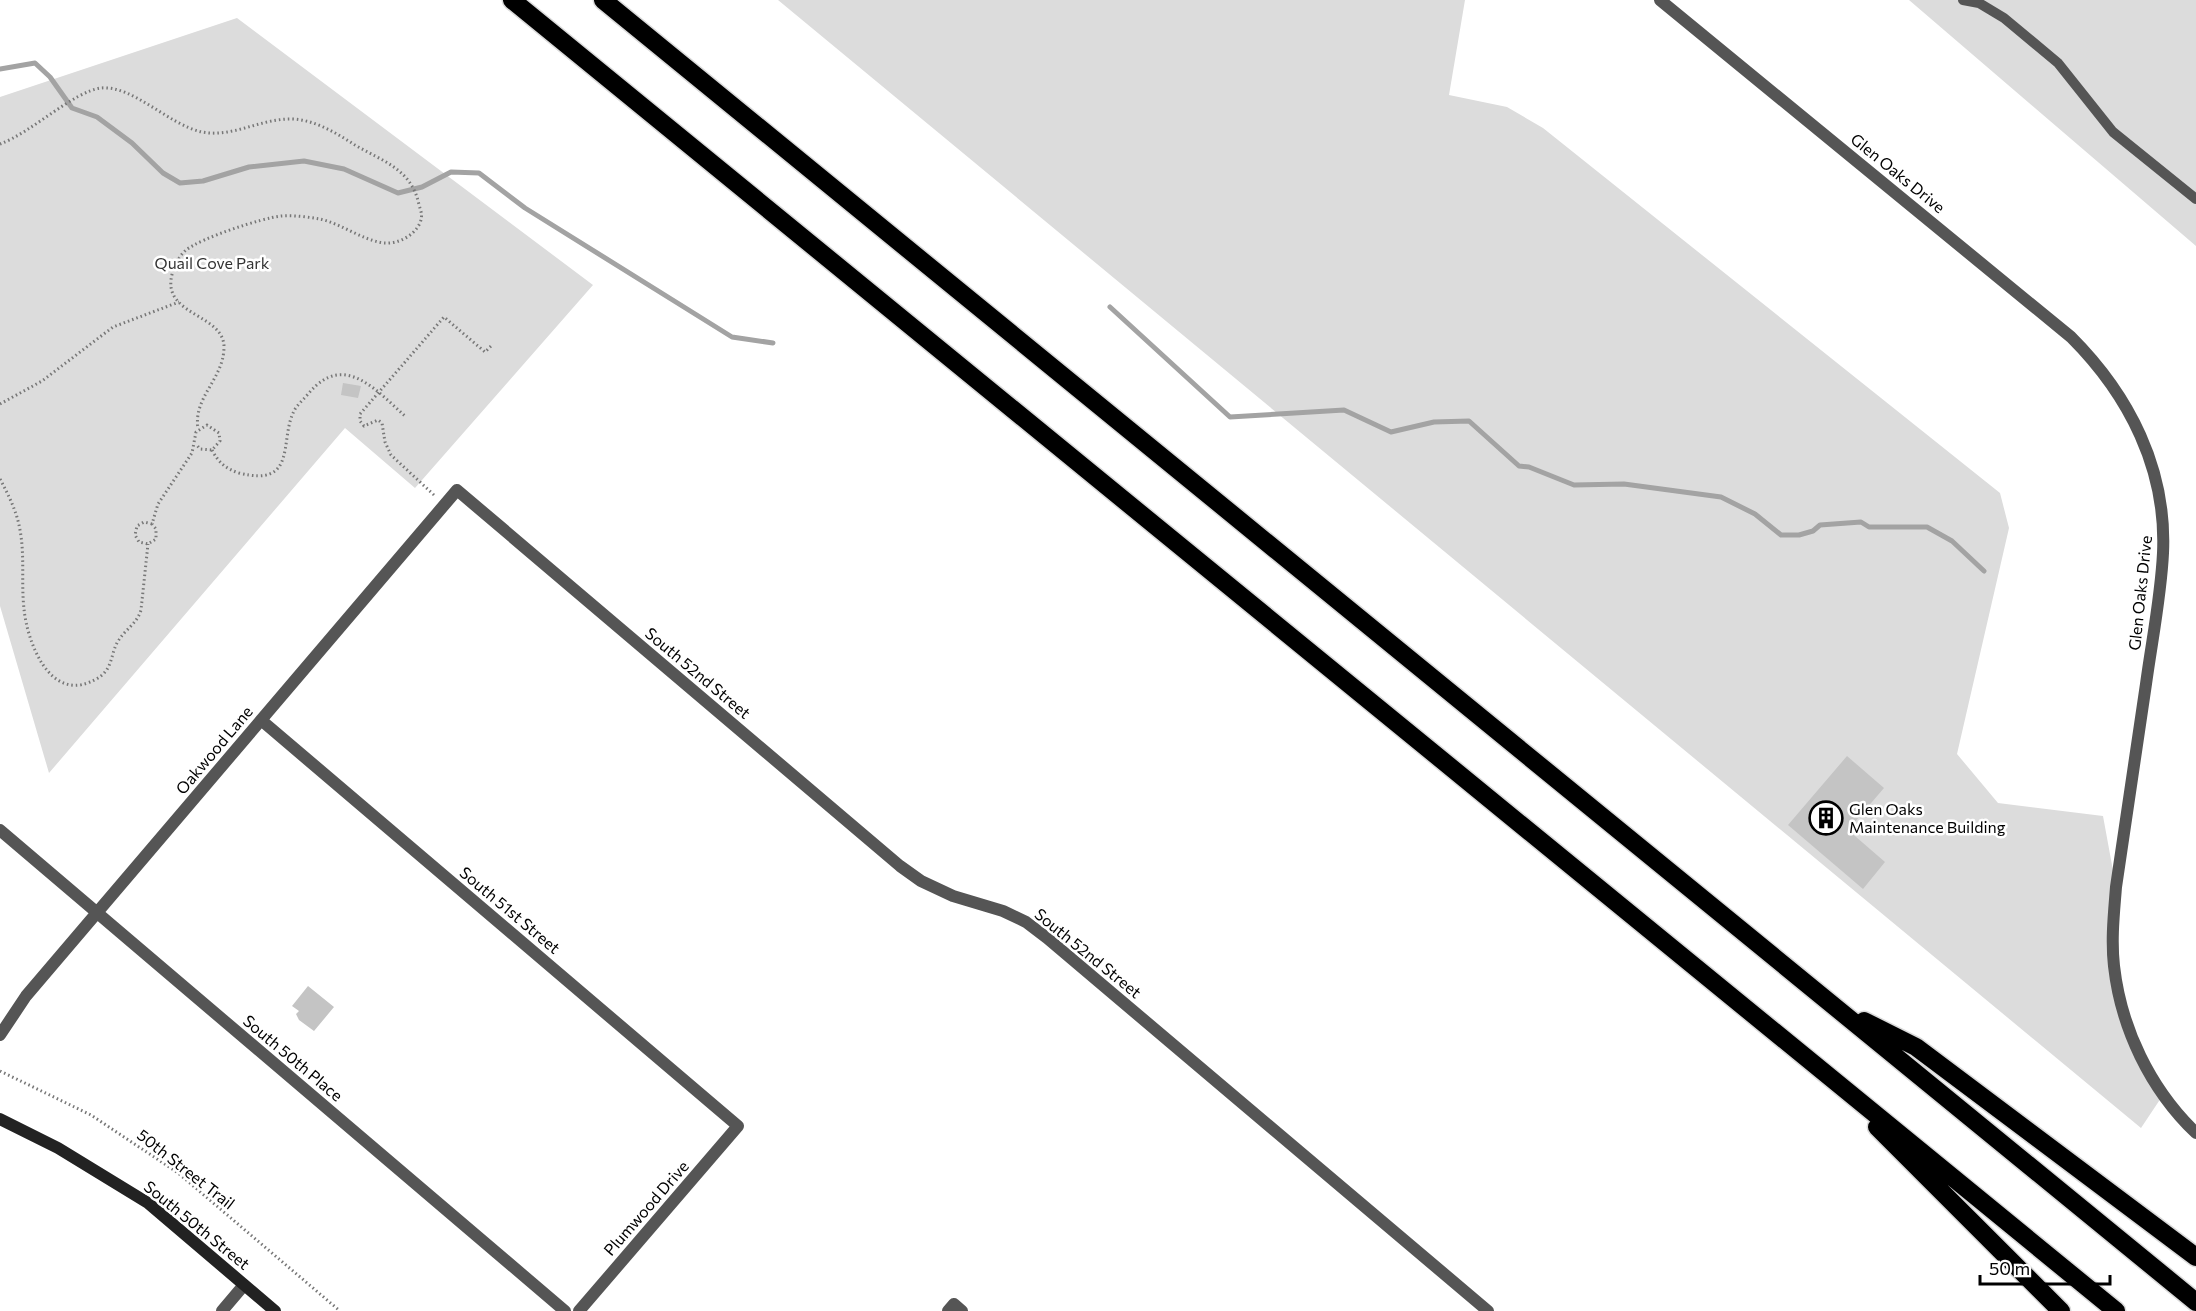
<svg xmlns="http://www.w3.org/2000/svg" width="2196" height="1311" font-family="Commissioner,sans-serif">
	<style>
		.green { fill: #dcdcdc }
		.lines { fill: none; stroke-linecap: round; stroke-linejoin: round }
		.stream { stroke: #a3a3a3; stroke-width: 5 }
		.building { fill: #c4c4c4 }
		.motorway-casing { stroke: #dbdbdb; stroke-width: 21 }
		.path { stroke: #777; stroke-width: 3; stroke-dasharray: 1.5 3; stroke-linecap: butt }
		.service { stroke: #555; stroke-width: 10 }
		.minor { stroke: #555; stroke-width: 12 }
		.secondary { stroke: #222; stroke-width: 12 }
		.motorway { stroke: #000; stroke-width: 18 }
		.labels { text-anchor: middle; stroke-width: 5; stroke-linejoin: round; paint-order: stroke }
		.street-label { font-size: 16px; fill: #000; stroke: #fff }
		.park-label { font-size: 16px; fill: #333; stroke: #fff }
		.poi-label { font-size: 16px; fill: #000; stroke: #fff; text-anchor: start }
	</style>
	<rect width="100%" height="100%" fill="#fff"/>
	<path class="green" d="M 778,0 L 1465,0 L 1449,95 L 1507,107 L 1543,128 L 2000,493 L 2009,528 L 1957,754 L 1998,803 L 2103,816 L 2116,887 L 2120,998 L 2163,1095 L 2141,1128 Z
		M 1909,0 L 2196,0 L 2196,246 Z
		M 237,18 L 593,285 L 415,488 L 345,428 L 49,773 L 0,606 L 0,97 Z"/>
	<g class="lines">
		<path class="stream" d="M 0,69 L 35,63 L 50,77 L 72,108 L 97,117 L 132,143 L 163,173 L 180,183 L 203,181 L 249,167 L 304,161 L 344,169 L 398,193 L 422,187 L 451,172 L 479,173 L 525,208 L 732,337 L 773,343
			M 1110,307 L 1230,417 L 1344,410 L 1391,432 L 1434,422 L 1469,421 L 1519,466 L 1529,467 L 1574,485 L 1624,484 L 1721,497 L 1755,514 L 1781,535 L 1799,535 L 1813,531 L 1820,525 L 1861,522 L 1869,527 L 1927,527 L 1952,541 L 1984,571"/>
	</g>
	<path class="building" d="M 343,383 L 361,386 L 358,398 L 341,395 Z
		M 1847,756 L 1884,788 L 1848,830 L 1885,862 L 1863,889 L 1788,825 Z
		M 308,986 L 334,1007 L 314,1031 L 299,1020 L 296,1014 L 299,1011 L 292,1006 Z"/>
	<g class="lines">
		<g class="motorway-casing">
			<path id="motorway" d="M 512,0 L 2116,1311
				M 603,0 L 2196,1302
				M 1864,1021 L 1916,1047 L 2196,1257
				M 1877,1127 L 2061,1311"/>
		</g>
		<path class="path" d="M 0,144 C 31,133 74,91 101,88 C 133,85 169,125 202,132 C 233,138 261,118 293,119 C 315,120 336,133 355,145 C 382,161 412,169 419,205 C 421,212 423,215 420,223 C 414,236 398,244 384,243 C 362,240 342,224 320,219 C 308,217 294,215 281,216 C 262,218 201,238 186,250 C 178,257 172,270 171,280 C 167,316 225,315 224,348 C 223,380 193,397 198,429
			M 0,404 L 42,381 L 113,327 L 179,302
			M 212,450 C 218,462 226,469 239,473 C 298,488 279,440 294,411 C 297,405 304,399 309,393 C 344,351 377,391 406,417
			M 0,479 C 9,496 17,512 20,530 C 25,557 21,582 24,609 C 27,640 48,700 90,682 C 95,680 101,677 105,672 C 112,664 112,652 117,643 C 124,630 137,624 141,610 L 148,544
			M 434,495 L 391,455 L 385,442 L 382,423 L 378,420 L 364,426 L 360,421 L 360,414 L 444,317 L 485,352 L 492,345
			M 152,524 L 144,522 L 137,526 L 135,535 L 139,542 L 148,544 L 156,539 L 156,529 L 152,524 L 158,504 L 192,453 L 196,432 L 207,425 L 219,433 L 220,441 L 212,450 L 200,449 L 196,444
			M 0,1071 L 91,1115 L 178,1173 L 340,1311"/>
		<path class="service" d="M 1963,0 L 1979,3 L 2004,18 L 2058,63 L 2113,132 L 2196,199"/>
		<path class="minor" d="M 1660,0 L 2071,337 C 2129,395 2167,469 2163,553 C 2161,596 2152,640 2146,684 C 2136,751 2126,819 2116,887 C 2114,913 2111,939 2114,966 C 2121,1028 2150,1089 2196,1133
			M 261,720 L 738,1126 L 579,1311
			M 0,830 L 565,1311
			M 0,1035 L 26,996 L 457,490 L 900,866 L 921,881 L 953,896 L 1003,911 L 1026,922 L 1047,938 L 1488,1311
			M 222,1311 L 244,1285
			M 948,1311 L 954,1304 L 962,1311"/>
		<path class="secondary" d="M 0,1119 L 58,1148 L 148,1203 L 275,1311"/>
		<use href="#motorway" class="motorway"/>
	</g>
	<defs>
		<g id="building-ring" transform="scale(1.725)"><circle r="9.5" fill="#fff" stroke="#000" stroke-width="1.5"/><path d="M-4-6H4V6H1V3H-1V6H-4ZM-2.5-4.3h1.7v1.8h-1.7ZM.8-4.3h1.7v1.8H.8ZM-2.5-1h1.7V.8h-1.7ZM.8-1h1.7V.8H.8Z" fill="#000"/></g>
	</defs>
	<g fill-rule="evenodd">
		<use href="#building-ring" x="1826" y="818"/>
	</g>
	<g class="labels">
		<g class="street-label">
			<text transform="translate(1898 173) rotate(39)" y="6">Glen Oaks Drive</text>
			<text transform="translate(2140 593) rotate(-84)" y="6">Glen Oaks Drive</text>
			<text transform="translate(698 673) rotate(40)" y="6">South 52nd Street</text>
			<text transform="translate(214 750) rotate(-50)" y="6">Oakwood Lane</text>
			<text transform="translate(510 910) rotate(40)" y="6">South 51st Street</text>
			<text transform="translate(1088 953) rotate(39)" y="6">South 52nd Street</text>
			<text transform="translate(293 1058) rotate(40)" y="6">South 50th Place</text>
			<text transform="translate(186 1169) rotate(38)" y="6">50th Street Trail</text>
			<text transform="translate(646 1208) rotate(-49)" y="6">Plumwood Drive</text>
			<text transform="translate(197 1225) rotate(39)" y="6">South 50th Street</text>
		</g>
		<g class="park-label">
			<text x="212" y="269">Quail Cove Park</text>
		</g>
		<g class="poi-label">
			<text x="1849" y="815">Glen Oaks<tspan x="1849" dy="18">Maintenance Building</tspan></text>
		</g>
	</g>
	<path d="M1980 1275v9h130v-9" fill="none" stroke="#000000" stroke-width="3"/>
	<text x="1989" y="1275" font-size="18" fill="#000000" stroke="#ffffff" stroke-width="4.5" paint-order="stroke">50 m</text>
</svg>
